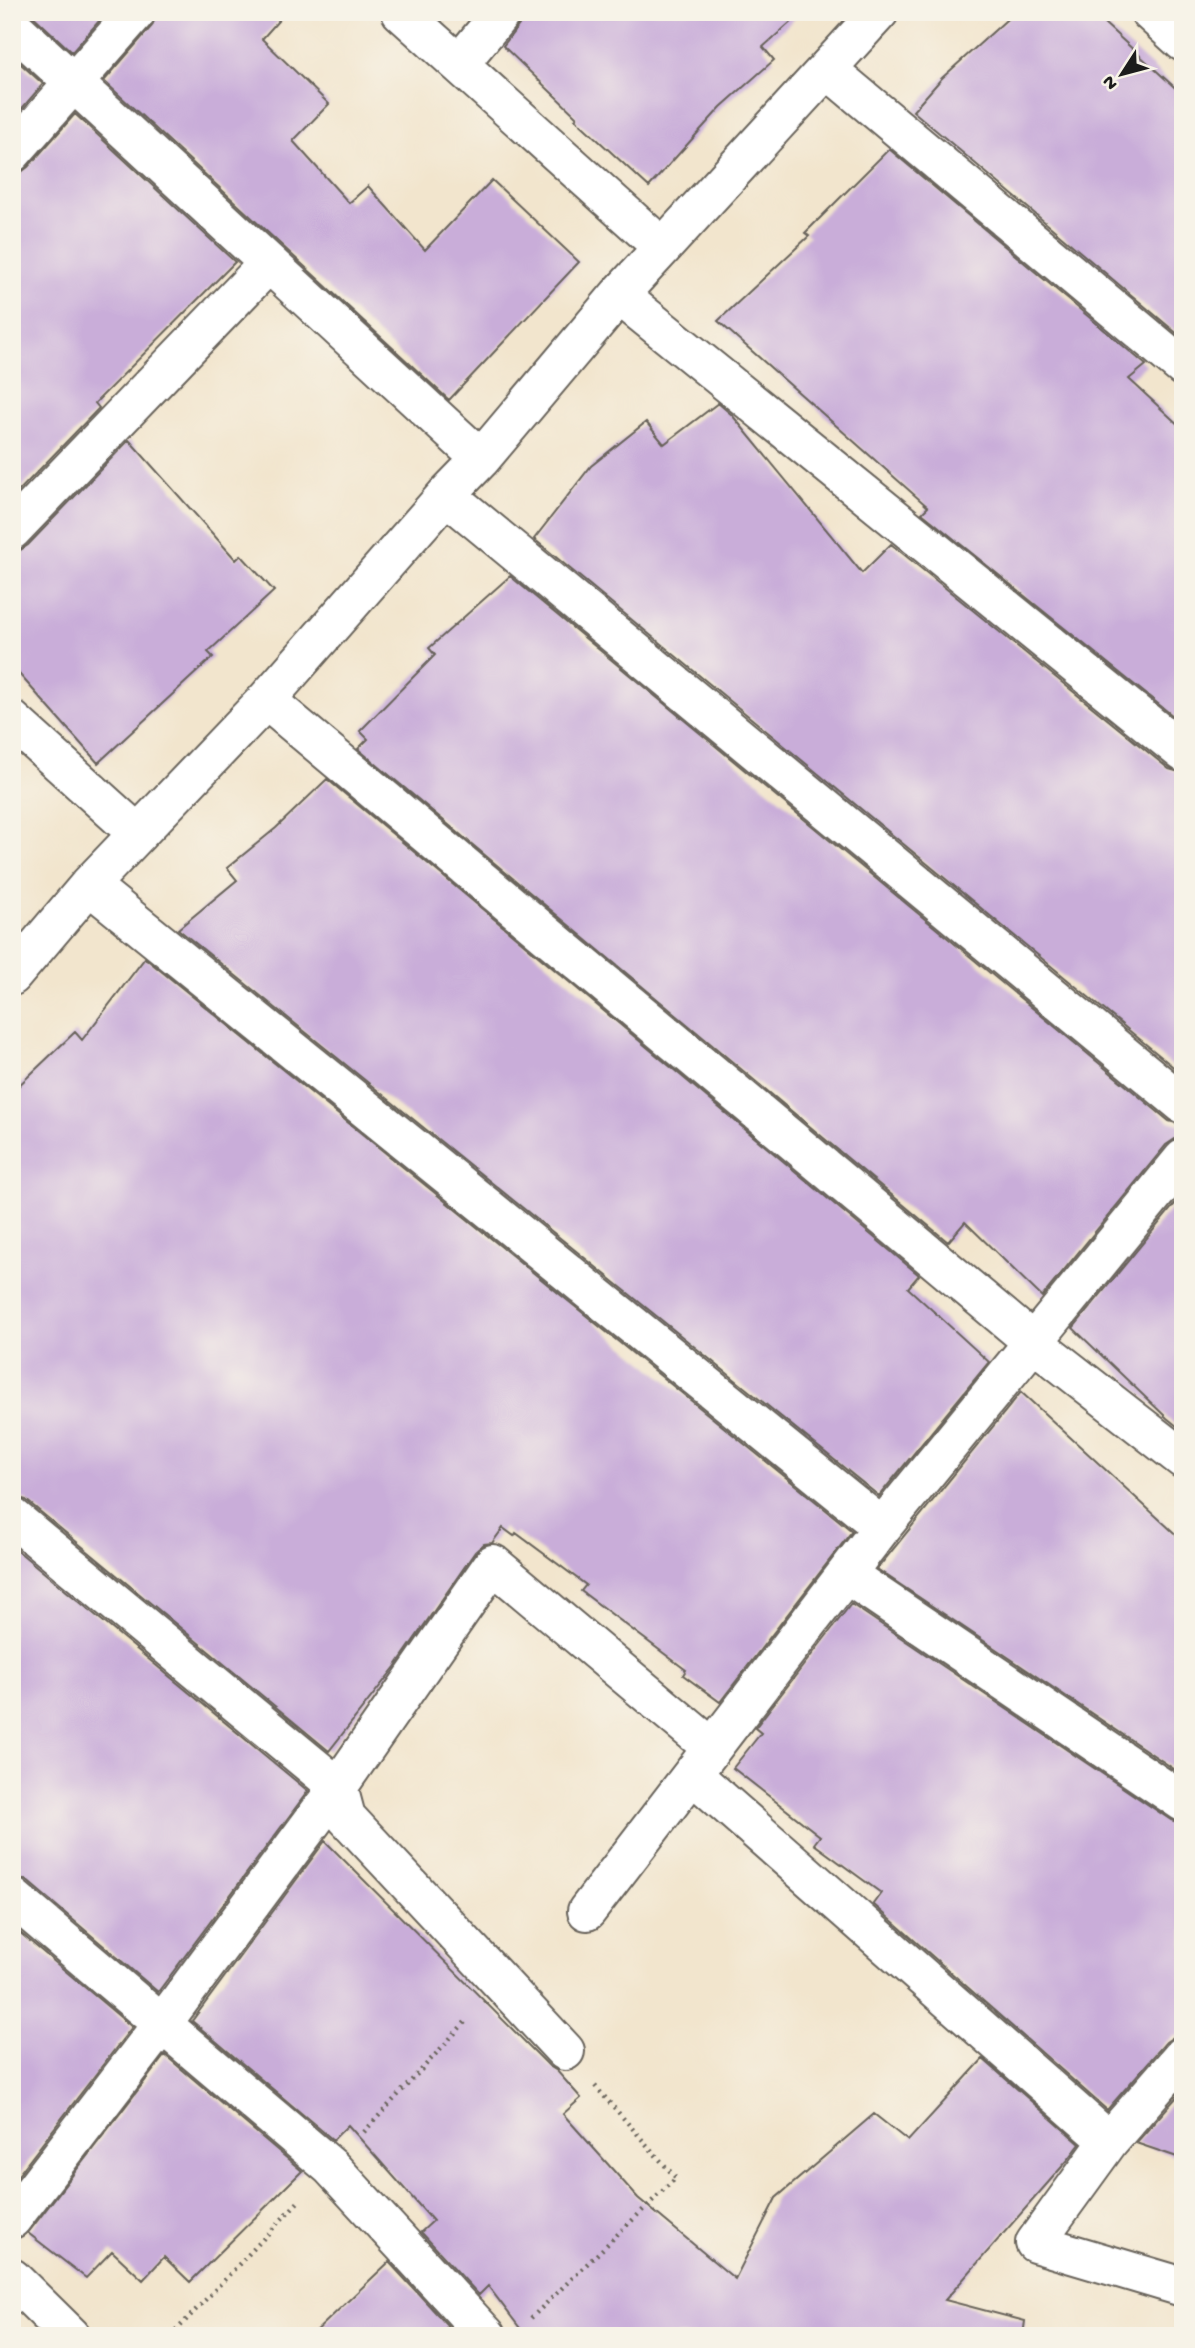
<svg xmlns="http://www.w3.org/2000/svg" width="1195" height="2348" font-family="'Gochi Hand',sans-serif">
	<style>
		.building { fill: #c9add9 }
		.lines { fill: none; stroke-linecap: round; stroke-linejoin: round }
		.minor-casing { stroke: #67625a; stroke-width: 42 }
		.path { stroke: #67625a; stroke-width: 4.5; stroke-dasharray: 2 5; stroke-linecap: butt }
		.minor { stroke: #fff; stroke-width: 38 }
	</style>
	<rect width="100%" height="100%" fill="#f7f3e8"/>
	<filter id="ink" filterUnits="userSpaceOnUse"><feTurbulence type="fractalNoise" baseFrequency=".0143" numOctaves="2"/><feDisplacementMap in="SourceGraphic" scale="14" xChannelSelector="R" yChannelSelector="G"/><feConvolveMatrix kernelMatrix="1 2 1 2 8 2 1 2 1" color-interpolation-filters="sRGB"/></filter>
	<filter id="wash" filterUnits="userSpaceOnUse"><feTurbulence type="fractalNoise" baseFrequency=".00686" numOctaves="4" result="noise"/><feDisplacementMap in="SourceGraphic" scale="28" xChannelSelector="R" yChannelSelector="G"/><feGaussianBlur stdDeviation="1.57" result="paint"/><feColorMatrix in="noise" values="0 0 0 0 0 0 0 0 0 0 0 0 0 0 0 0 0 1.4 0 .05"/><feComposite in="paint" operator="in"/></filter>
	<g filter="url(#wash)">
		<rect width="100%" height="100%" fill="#f2e5cd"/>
		<g id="blocks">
			<path class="building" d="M 29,12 L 107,12 L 72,52 Z
				M 157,12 L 286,12 L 262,39 L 329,104 L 293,141 L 349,203 L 368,186 L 425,250 L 492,180 L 579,262 L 449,400 L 104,81 L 152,26 Z
				M 523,12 L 802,12 L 763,47 L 774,60 L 721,107 L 649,187 L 575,119 L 577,117 L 503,46 L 519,25 Z
				M 1015,12 L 1092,12 L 1183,95 L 1183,334 L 1180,336 L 913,111 L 942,78 Z
				M 12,56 L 43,84 L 12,120 Z
				M 75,114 L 235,262 L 95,403 L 99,408 L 12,498 L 12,174 L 20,173 L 28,167 Z
				M 889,149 L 1146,365 L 1129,379 L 1183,429 L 1183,724 L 922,513 L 928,507 L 718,321 L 809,236 L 805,233 Z
				M 718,403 L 732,415 L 862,573 L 891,544 L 1169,769 L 1183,773 L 1183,1075 L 534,539 L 591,466 L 646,422 L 664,444 Z
				M 129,440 L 236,560 L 241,555 L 274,591 L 208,652 L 213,657 L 98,763 L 12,666 L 12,551 L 19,551 L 28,545 Z
				M 510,576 L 1169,1121 L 1183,1125 L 1183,1138 L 1175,1139 L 1166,1145 L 1042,1297 L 965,1222 L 948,1242 L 358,749 L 368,739 L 360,731 L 435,655 L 429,648 Z
				M 327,779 L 919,1275 L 908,1288 L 989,1362 L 879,1496 L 178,929 L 237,880 L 227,868 L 276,828 Z
				M 145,958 L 852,1531 L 720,1702 L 683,1675 L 686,1670 L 581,1591 L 586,1585 L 516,1533 L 514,1536 L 503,1528 L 492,1543 L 484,1544 L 475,1552 L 395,1667 L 329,1751 L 26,1500 L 12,1496 L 12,1092 L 75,1032 L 82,1040 Z
				M 1183,1194 L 1183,1431 L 1167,1418 L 1073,1328 Z
				M 1021,1392 L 1183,1541 L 1183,1775 L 877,1569 Z
				M 12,1546 L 308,1791 L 158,1992 L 26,1880 L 12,1876 Z
				M 851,1604 L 1171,1820 L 1183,1824 L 1183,2035 L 1175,2036 L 1166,2042 L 1107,2110 L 873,1904 L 881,1893 L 814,1844 L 820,1836 L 733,1768 L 761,1733 L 755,1728 Z
				M 325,1841 L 549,2066 L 557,2071 L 581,2098 L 563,2114 L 638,2198 L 735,2279 L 776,2198 L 874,2114 L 908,2141 L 983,2059 L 1080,2144 L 1067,2161 L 945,2300 L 1025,2321 L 1023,2336 L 526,2336 L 488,2286 L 479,2295 L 421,2232 L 433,2221 L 348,2125 L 333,2140 L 192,2021 Z
				M 12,1926 L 132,2027 L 12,2183 Z
				M 165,2055 L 302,2171 L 190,2282 L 164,2257 L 143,2280 L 112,2251 L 86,2278 L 28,2233 Z
				M 1183,2090 L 1183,2159 L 1136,2143 Z
				M 389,2262 L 448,2326 L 438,2336 L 311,2336 Z"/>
		</g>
	</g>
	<g filter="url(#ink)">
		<use href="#blocks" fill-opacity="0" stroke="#67625a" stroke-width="2"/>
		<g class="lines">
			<g class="minor-casing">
				<path id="minor" d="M 401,12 L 662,247
					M 1150,12 L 1183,42
					M 12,26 L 481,459
					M 459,64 L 502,12
					M 827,69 L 1183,367
					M 12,153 L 136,12
					M 619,295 L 1183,752
					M 446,495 L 1183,1104
					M 12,530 L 268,264
					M 266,700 L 1033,1342 L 1183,1459
					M 12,720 L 138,834
					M 89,885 L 882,1527
					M 12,976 L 89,885 L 266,700 L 446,495 L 481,459 L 619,295 L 879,12
					M 12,1517 L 338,1787 L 346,1817 L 565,2051
					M 846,1574 L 1183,1802
					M 693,1775 L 1109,2141
					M 12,1897 L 331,2167 L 487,2336
					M 587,1911 L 882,1527 L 1183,1159
					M 1183,2056 L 1109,2141 L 1035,2243 L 1183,2287
					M 12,2219 L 162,2024 L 338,1787 L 493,1564 L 711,1747
					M 12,2278 L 71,2336"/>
			</g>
			<path class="path" d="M 364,2132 L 467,2020
				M 531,2318 L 676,2178 L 595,2086
				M 171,2336 L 298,2202"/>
			<use href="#minor" class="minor"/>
		</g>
	</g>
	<rect width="1195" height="2348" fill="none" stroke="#f7f3e8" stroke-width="42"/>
	<g transform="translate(1122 74) rotate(234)" stroke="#f7f3e8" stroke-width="5" paint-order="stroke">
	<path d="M0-5L12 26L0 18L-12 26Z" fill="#1c1c1c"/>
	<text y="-10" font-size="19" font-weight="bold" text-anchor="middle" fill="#1c1c1c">N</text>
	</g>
</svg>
